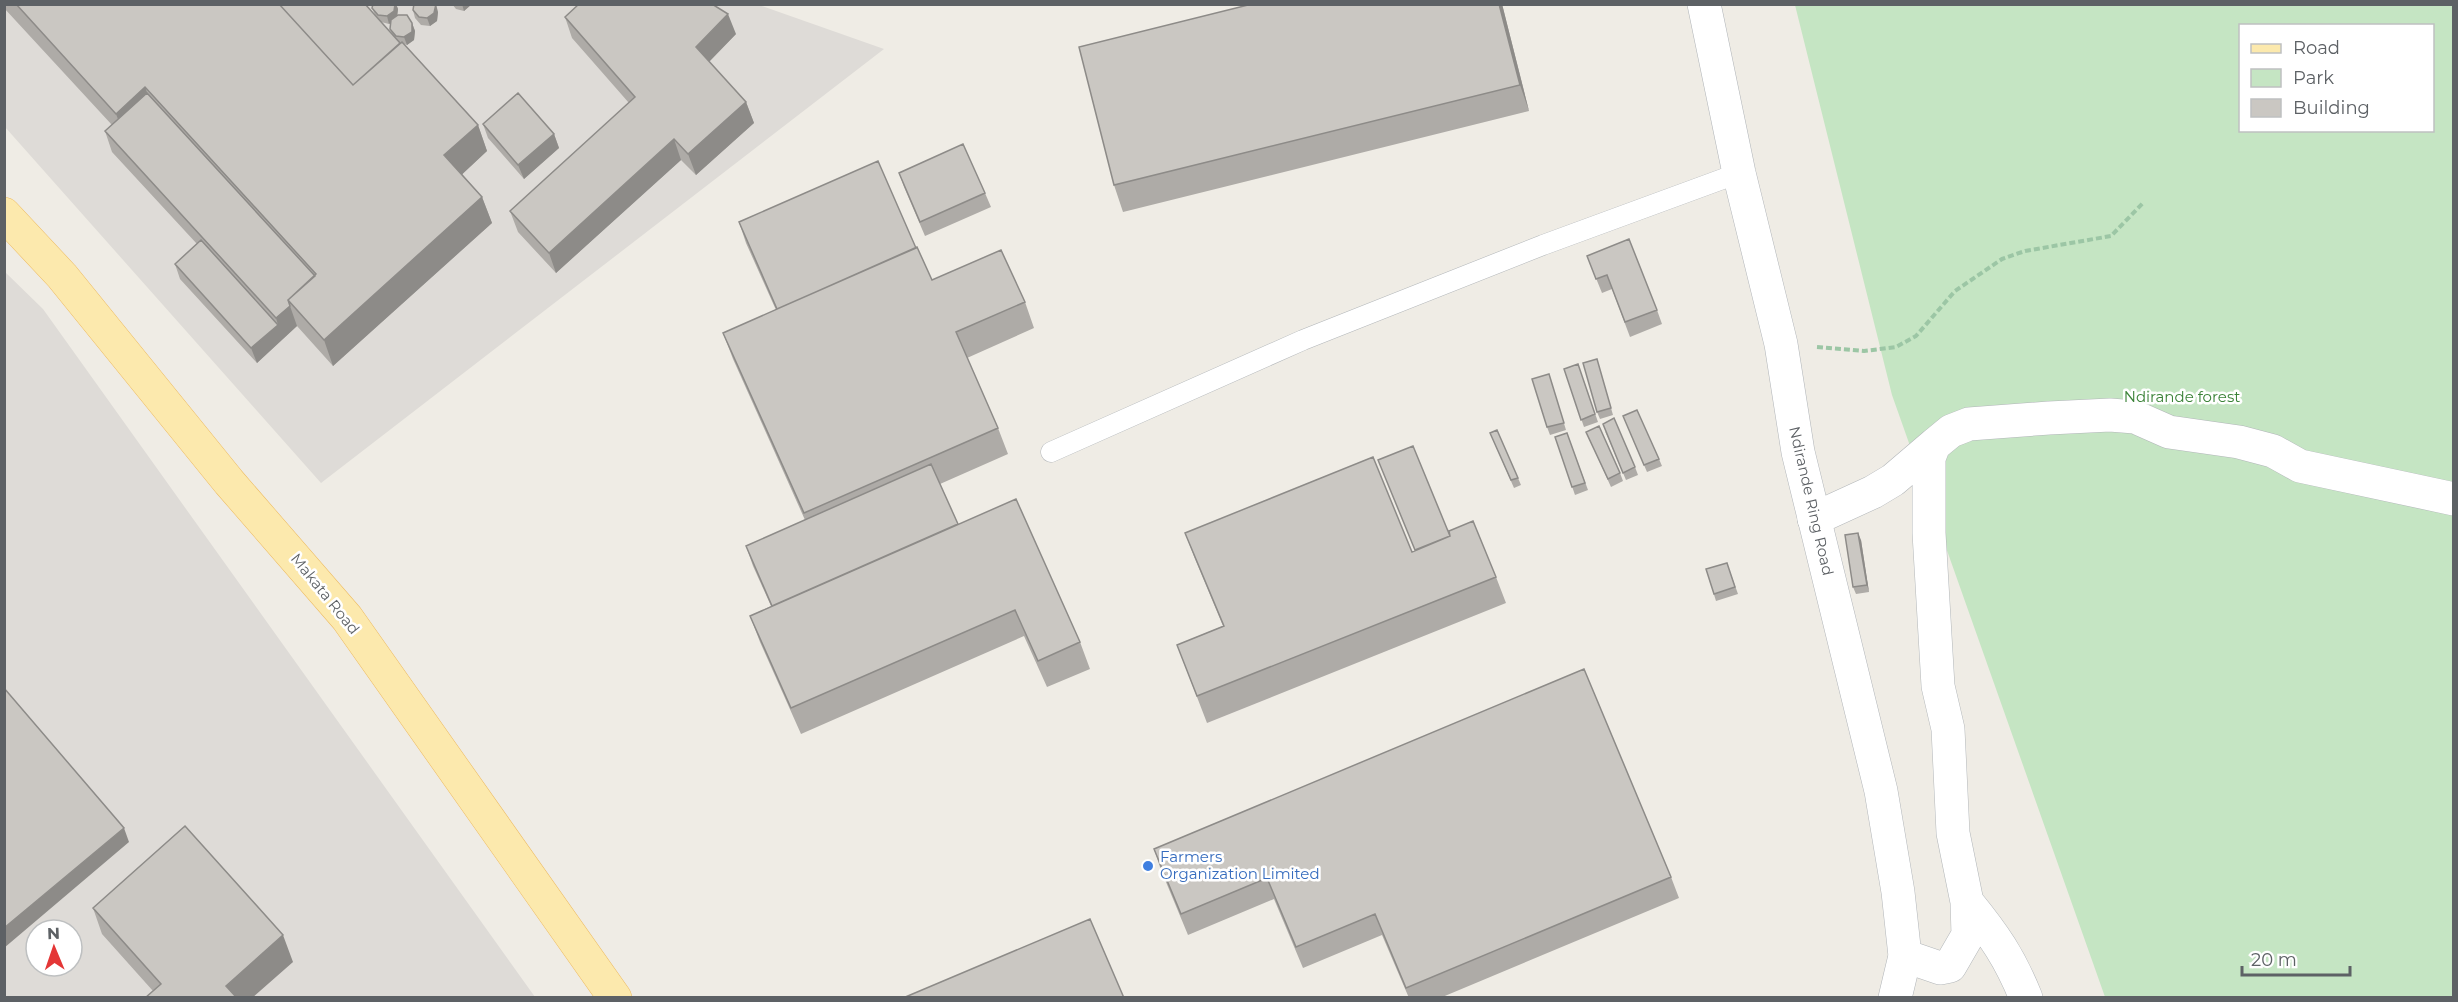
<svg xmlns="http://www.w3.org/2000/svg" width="2458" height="1002" font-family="Montserrat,sans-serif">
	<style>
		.industrial { fill: #dedbd7; fill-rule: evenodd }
		.green { fill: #c5e5c3; fill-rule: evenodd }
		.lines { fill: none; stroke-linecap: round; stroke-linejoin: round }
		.lane-casing { stroke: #b2b6b9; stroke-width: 21 }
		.street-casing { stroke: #b2b6b9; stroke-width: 34 }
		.secondary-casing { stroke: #b1b5b9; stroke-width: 34 }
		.primary-casing { stroke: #edba60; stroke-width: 34 }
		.path { stroke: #9cc6a5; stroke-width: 4; stroke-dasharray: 6 3; stroke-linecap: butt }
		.lane { stroke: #fff; stroke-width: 20 }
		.street { stroke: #fff; stroke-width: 33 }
		.secondary { stroke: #fff; stroke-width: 33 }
		.primary { stroke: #fce9ad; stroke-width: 33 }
		.wall { fill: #aeaba7; fill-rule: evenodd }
		.shaded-wall { fill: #8d8b88 }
		.building { fill: #cac7c2; stroke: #8d8b88; stroke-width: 1.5 }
		.shop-dot { fill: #3f7fe0; stroke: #fff; stroke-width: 2 }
		.labels { text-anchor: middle; stroke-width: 5; stroke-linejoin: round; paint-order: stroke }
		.park-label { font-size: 15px; fill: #3a8237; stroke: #fff }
		.street-label { font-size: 15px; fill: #5d6165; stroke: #fff }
		.shop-label { font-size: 15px; fill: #366cbe; stroke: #fff; text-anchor: start }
	</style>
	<rect width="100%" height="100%" fill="#efece5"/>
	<path class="industrial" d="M 756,4 L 884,49 L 321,483 L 5,127 L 4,5 Z
		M 4,271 L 43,309 L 535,997 L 5,997 ZM 36,930 L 72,930 L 72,966 L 36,966 Z"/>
	<path class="green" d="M 1795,5 L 2453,5 L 2453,997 L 2105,997 L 1892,395 ZM 2240,26 L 2432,26 L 2432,130 L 2240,130 Z"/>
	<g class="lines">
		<g class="lane-casing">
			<path id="lane" d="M 1051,452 L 1303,340 L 1543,245 L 1739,173"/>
		</g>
		<g class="street-casing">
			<path id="street" d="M 1814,519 L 1873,492 L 1893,480 L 1934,445
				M 1967,902 C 1994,935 2010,958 2026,998
				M 1905,956 L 1940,968 L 1950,966 L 1968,935 L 1967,902 L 1953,833 L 1948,729 L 1938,686 L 1929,533 L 1929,458 L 1934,445 L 1951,431 L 1969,424 L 2049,418 L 2110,415 L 2135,417 L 2169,432 L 2239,442 L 2273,451 L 2300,466 L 2454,499"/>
		</g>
		<g class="secondary-casing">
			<path id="secondary" d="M 1704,4 L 1739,173 L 1781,344 L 1798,452 L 1881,791 L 1898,892 L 1905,956 L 1895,998"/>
		</g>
		<g class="primary-casing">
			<path id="primary" d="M 4,214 L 62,276 L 229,482 L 347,618 L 615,998"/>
		</g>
		<path class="path" d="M 1817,347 L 1864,351 L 1896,347 L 1916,336 L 1955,291 L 2002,259 L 2025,251 L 2111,236 L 2144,202"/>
		<use href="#lane" class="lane"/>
		<use href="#street" class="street"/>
		<use href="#secondary" class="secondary"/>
		<use href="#primary" class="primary"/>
	</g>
	<path class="wall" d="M 4,4 L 365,4 L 379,20 L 375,15 L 372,8 L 373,4 L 396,4 L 398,9 L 397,16 L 412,23 L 415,31 L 414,40 L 407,45 L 404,44 L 478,125 L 487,151 L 462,174 L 482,197 L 492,223 L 333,366 L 297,326 L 257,363 L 180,279 L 175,264 L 197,244 L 112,152 L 105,131 L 112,125 L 4,8 ZM 381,22 L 389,24 L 391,23 L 390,29 L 392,34 Z
		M 452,4 L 472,4 L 464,11 L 456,9 Z
		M 1252,4 L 1502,4 L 1529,111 L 1123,212 L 1114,185 Z
		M 413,10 L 438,12 L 437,21 L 430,26 L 421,25 L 415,18 Z
		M 565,17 L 736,34 L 709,62 L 746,102 L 754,123 L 696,175 L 681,160 L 556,273 L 518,232 L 510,211 L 629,103 L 572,38 Z
		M 483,124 L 554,134 L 559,148 L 524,179 L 488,138 Z
		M 899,173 L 985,193 L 991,207 L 925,236 L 904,187 Z
		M 739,222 L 916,248 L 932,280 L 1025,302 L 1034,328 L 967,358 L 998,428 L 1008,454 L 940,484 L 958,524 L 1080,642 L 1090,669 L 1047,687 L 1024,636 L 801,734 L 760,642 L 750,616 L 771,606 L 753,566 L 746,546 L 805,520 L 733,359 L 723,333 L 776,310 L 746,243 Z
		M 1587,256 L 1657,310 L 1662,324 L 1630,337 L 1612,289 L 1602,293 Z
		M 1597,359 L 1613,415 L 1600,419 L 1597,412 Z
		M 1578,364 L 1598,422 L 1584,427 L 1564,369 Z
		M 1551,381 L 1566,430 L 1550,435 L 1547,427 Z
		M 1623,416 L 1659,459 L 1662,466 L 1647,472 Z
		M 1605,431 L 1635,467 L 1638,475 L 1626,480 Z
		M 1586,432 L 1620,473 L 1623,481 L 1611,487 Z
		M 1490,433 L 1518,478 L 1521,485 L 1514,488 Z
		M 1567,433 L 1588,490 L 1575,495 L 1555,437 Z
		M 1378,460 L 1496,577 L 1506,603 L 1207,723 L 1177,645 L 1223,626 L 1195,559 L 1185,533 L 1412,552 L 1415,550 Z
		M 1861,540 L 1869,592 L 1856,594 L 1853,587 Z
		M 1727,563 L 1738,594 L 1716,601 L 1706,569 Z
		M 1154,849 L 1671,877 L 1679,898 L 1440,998 L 1409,998 L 1382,935 L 1303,968 L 1274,899 L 1188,935 L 1161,870 Z
		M 93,908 L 293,962 L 153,991 L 102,934 Z"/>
	<path class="shaded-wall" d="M 395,4 L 396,4 L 398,9 L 397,18 L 389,24 L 387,16 Z
		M 436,4 L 438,12 L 437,21 L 430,26 L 427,18 Z
		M 462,4 L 472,4 L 464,11 Z
		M 1499,4 L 1502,4 L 1529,111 L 1520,85 Z
		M 728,14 L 736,34 L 703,68 L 696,47 Z
		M 412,23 L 415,31 L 414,40 L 407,45 L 404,37 Z
		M 145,87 L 155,113 L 126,140 L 116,114 Z
		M 746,102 L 754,123 L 696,175 L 688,154 Z
		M 478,125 L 487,151 L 454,182 L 444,155 Z
		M 554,134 L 559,148 L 524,179 L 518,165 Z
		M 674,139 L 681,160 L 556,273 L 549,253 Z
		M 482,197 L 492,223 L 333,366 L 324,340 Z
		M 290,306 L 297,326 L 257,363 L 251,348 L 278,325 L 276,318 Z
		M 1858,533 L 1861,540 L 1869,592 L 1867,585 Z
		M 124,828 L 129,842 L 4,948 L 4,928 Z
		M 283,935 L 293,962 L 252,998 L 230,998 L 226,986 Z"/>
	<path class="building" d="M 16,4 L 279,4 L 353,85 L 402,42 L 478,125 L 444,155 L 482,197 L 324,340 L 288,300 L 316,274 L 145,87 L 116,114 Z
		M 279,4 L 365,4 L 400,43 L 353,85 Z
		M 373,4 L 395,4 L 394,11 L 387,16 L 378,15 L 372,8 Z
		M 414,4 L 436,4 L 434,13 L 427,18 L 419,17 L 413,10 Z
		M 579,4 L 712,4 L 728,14 L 696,47 L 746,102 L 688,154 L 674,139 L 549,253 L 510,211 L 635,97 L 565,17 Z
		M 1252,4 L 1499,4 L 1520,85 L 1114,185 L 1079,47 Z
		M 398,15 L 407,15 L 412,23 L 412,32 L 404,37 L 396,36 L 390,29 L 391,20 Z
		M 147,93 L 315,276 L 288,300 L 290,306 L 276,318 L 105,131 Z
		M 518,93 L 554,134 L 518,165 L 483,124 Z
		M 963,144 L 985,193 L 920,222 L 899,173 Z
		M 878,161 L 916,248 L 777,309 L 739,222 Z
		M 1629,239 L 1657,310 L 1625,322 L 1607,275 L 1596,279 L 1587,256 Z
		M 201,240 L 278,325 L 251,348 L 175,264 Z
		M 917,247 L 932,280 L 1001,250 L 1025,302 L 956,332 L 998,428 L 804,513 L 723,333 Z
		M 1597,359 L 1611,408 L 1597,412 L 1583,363 Z
		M 1578,364 L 1595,414 L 1581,420 L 1564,369 Z
		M 1549,374 L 1564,423 L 1547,427 L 1532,379 Z
		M 1637,410 L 1659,459 L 1644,465 L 1623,416 Z
		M 1614,418 L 1635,467 L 1623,473 L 1603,424 Z
		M 1599,426 L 1620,473 L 1608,479 L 1586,432 Z
		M 1497,430 L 1518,478 L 1511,480 L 1490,433 Z
		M 1567,433 L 1585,483 L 1572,487 L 1555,437 Z
		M 1413,446 L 1450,536 L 1415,550 L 1378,460 Z
		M 1373,457 L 1412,552 L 1450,536 L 1449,531 L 1473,521 L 1496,577 L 1197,696 L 1177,645 L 1224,626 L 1185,533 Z
		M 931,464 L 958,524 L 772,606 L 746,546 Z
		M 1016,499 L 1080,642 L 1038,661 L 1015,610 L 791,708 L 750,616 Z
		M 1858,533 L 1867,585 L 1853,587 L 1845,535 Z
		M 1727,563 L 1735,587 L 1714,594 L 1706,569 Z
		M 1584,669 L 1671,877 L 1406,988 L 1375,914 L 1296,947 L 1267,878 L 1181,914 L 1154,849 Z
		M 4,688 L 124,828 L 4,928 Z
		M 185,826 L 283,935 L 226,986 L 237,998 L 145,998 L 161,984 L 93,908 Z
		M 1090,919 L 1124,998 L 903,998 Z"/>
	<circle class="shop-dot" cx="1148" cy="866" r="6"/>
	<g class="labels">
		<g class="park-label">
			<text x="2182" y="402">Ndirande forest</text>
		</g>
		<g class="street-label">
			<text transform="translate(1811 501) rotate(77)" y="5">Ndirande Ring Road</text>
			<text transform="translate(325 594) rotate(51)" y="5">Makata Road</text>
		</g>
		<g class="shop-label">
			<text x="1160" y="862">Farmers<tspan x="1160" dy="17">Organization Limited</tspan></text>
		</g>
	</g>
	<rect width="2458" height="1002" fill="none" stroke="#5d6165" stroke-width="12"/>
	<rect x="2239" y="24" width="195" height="108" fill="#ffffff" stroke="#bec0c1" stroke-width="1.5"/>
	<rect x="2251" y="44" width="30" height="9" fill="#fce9ad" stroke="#bec0c1" stroke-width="1.5"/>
	<text x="2293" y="54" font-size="18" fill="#5d6165">Road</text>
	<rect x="2251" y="69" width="30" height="18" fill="#c5e5c3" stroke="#bec0c1" stroke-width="1.5"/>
	<text x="2293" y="84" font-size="18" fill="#5d6165">Park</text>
	<rect x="2251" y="99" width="30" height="18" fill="#cac7c2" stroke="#bec0c1" stroke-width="1.5"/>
	<text x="2293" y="114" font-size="18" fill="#5d6165">Building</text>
	<g transform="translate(54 948) rotate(358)"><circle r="28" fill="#ffffff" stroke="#bec0c1" stroke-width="1.5"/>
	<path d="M0-4.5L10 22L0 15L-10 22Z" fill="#e43636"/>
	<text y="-9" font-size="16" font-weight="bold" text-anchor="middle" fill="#5d6165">N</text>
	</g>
	<path d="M2242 966v9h108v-9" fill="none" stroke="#5d6165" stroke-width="3"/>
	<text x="2251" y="966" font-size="18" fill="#5d6165" stroke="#ffffff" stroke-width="4.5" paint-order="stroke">20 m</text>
</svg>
